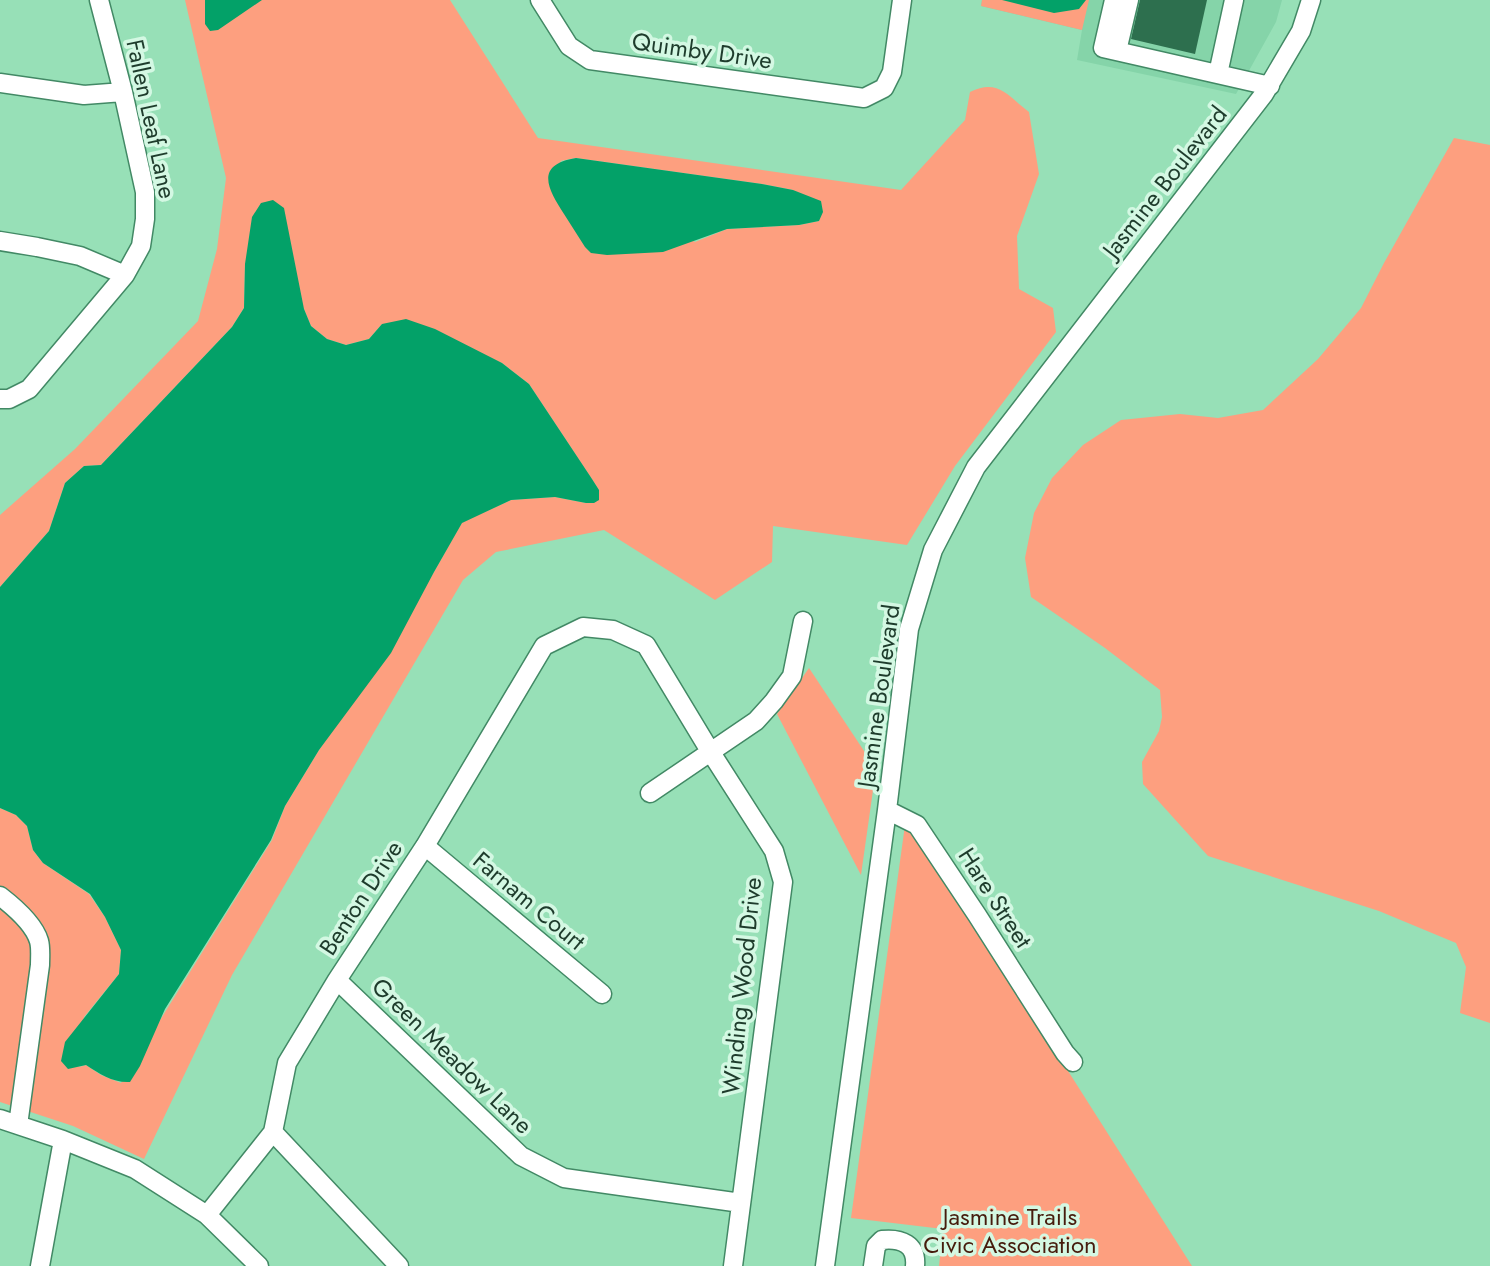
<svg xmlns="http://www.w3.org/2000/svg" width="1490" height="1266" font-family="Jost,sans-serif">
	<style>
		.built { fill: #85d4a9 }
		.green { fill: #fd9f7f; fill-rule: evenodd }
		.water { fill: #03a168 }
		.building { fill: #2d6f4e }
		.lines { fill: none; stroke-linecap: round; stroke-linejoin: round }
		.minor-casing { stroke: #428965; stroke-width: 21 }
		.minor { stroke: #fff; stroke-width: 18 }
		.labels { text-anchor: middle; stroke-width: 7; stroke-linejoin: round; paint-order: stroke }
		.street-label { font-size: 24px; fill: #1e3c2c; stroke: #d4f8e3 }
		.park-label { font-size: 24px; fill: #461c0d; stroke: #d4f8e3 }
	</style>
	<rect width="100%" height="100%" fill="#97e0b7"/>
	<path class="built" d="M 982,0 L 1282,0 L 1276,22 L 1236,94 L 1077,60 L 1082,30 L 981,6 Z"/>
	<path class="green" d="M 185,0 L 450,0 L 538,138 L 901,190 L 965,120 L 970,92 C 998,78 1008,96 1029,112 L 1039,174 L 1017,236 L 1019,289 L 1053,308 L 1056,332 L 955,466 L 907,545 L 773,526 L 772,562 L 715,600 L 604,530 L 496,552 L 463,580 L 232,975 L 144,1159 L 73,1126 L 0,1102 L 0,808 L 16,815 L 27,826 L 33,850 L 43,863 L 89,894 L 105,917 L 121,950 L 119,974 L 84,1017 L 79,1067 L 86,1065 L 101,1075 L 121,1083 L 272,840 L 285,806 L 319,750 L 434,572 L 462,522 L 511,500 L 555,497 L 586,503 L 599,490 L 529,384 L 502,363 L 382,324 L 369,339 L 346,345 L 327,339 L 311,326 L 304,309 L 245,264 L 244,308 L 232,327 L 101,465 L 84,466 L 65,483 L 49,531 L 0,587 L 0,515 L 75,449 L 198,321 L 217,249 L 226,178 ZM 576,158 L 762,184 L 793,190 L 819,221 L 799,225 L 727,229 L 695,242 L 560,161 Z
		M 982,0 L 1089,0 L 1082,30 L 981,6 Z
		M 1454,138 L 1490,145 L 1490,1023 L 1460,1013 L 1466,967 L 1456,943 L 1379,911 L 1208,856 L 1143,784 L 1142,762 L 1159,731 L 1162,717 L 1160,690 L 1105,648 L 1031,597 L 1025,558 L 1034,513 L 1052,478 L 1083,445 L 1121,420 L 1180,414 L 1218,418 L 1263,410 L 1318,359 L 1361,308 L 1384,263 Z
		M 809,668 L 876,769 L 861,875 L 777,714 Z
		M 905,825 L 913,827 L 1192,1266 L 939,1266 L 943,1229 L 851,1218 Z"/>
	<path class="water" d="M 205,0 L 262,0 L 218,30 L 210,31 L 205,24 Z
		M 1002,0 L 1086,0 L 1079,9 L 1054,13 Z
		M 576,158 L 762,184 L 793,190 L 821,201 L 823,212 L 819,221 L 799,225 L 727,229 L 663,252 L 607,255 L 591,253 L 585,247 C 578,236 571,225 564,214 C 548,189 534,165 576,158 Z
		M 273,200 L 284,208 L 304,309 L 311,326 L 327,339 L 346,345 L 369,339 L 382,324 L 406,319 L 435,329 L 502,363 L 529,384 L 592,479 L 599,490 L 599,500 L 594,503 L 586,503 L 555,497 L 511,500 L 462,523 L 434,572 L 391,653 L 319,750 L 285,806 L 271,840 L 165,1009 L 140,1066 L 130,1082 C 113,1083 100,1074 86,1065 L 68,1069 L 61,1061 L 65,1042 L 119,974 L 121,950 L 105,917 L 90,894 L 43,863 L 33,850 L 27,826 L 16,815 L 0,808 L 0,587 L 49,531 L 65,483 L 84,466 L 101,465 L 232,327 L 244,308 L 245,264 L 252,217 L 261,203 Z"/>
	<path class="building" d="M 1140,0 L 1207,0 L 1195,54 L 1131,39 Z"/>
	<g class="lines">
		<g class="minor-casing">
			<path id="minor" d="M 540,0 L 569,46 L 590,60 L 864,98 L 884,88 L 892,72 L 902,0
				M 1114,0 L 1103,48 L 1270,86
				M 1117,51 L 1129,0
				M 1218,74 L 1234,0
				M 0,83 L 84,95 L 123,92
				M 0,241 L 37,247 L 80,256 L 125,275
				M 0,399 L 9,399 L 29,389 L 125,275 L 141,246 L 145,219 L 145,192 L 123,92 L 99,0
				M 650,793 L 756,721 L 774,701 L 792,676 L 803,621
				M 887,810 L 917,825 L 977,915 L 1065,1053 L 1073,1062
				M 425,846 L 602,994
				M 0,896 C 13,906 34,924 39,941 C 41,948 40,957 40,965 L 18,1125
				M 337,980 L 521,1156 L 564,1178 L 741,1203
				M 0,1119 L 63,1140 L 135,1169 L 207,1215 L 259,1266
				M 273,1132 L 399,1266
				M 207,1215 L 273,1132 L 287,1063 L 337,980 L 425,846 L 544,646 L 583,627 L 613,630 L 646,645 L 710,751 L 774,851 L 783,882 L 733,1266
				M 40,1266 L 63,1140
				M 825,1266 L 887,810 L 909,629 L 933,550 L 976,467 L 1264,94 L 1301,31 L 1311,0
				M 873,1266 L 876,1246 L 882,1240 C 901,1238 917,1244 915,1266"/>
		</g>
		<use href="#minor" class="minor"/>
	</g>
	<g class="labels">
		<g class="street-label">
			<text transform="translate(702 51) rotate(8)" y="8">Quimby Drive</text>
			<text transform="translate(151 119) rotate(78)" y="8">Fallen Leaf Lane</text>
			<text transform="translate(1165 182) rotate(-52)" y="8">Jasmine Boulevard</text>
			<text transform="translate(879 696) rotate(-82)" y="8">Jasmine Boulevard</text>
			<text transform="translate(361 898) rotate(-57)" y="8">Benton Drive</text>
			<text transform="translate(995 898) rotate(57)" y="8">Hare Street</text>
			<text transform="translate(529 901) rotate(40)" y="8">Farnam Court</text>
			<text transform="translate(742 986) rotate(-84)" y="8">Winding Wood Drive</text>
			<text transform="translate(452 1056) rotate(44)" y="8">Green Meadow Lane</text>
		</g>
		<g class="park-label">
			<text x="1010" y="1225">Jasmine Trails<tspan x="1010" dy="28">Civic Association</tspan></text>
		</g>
	</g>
</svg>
